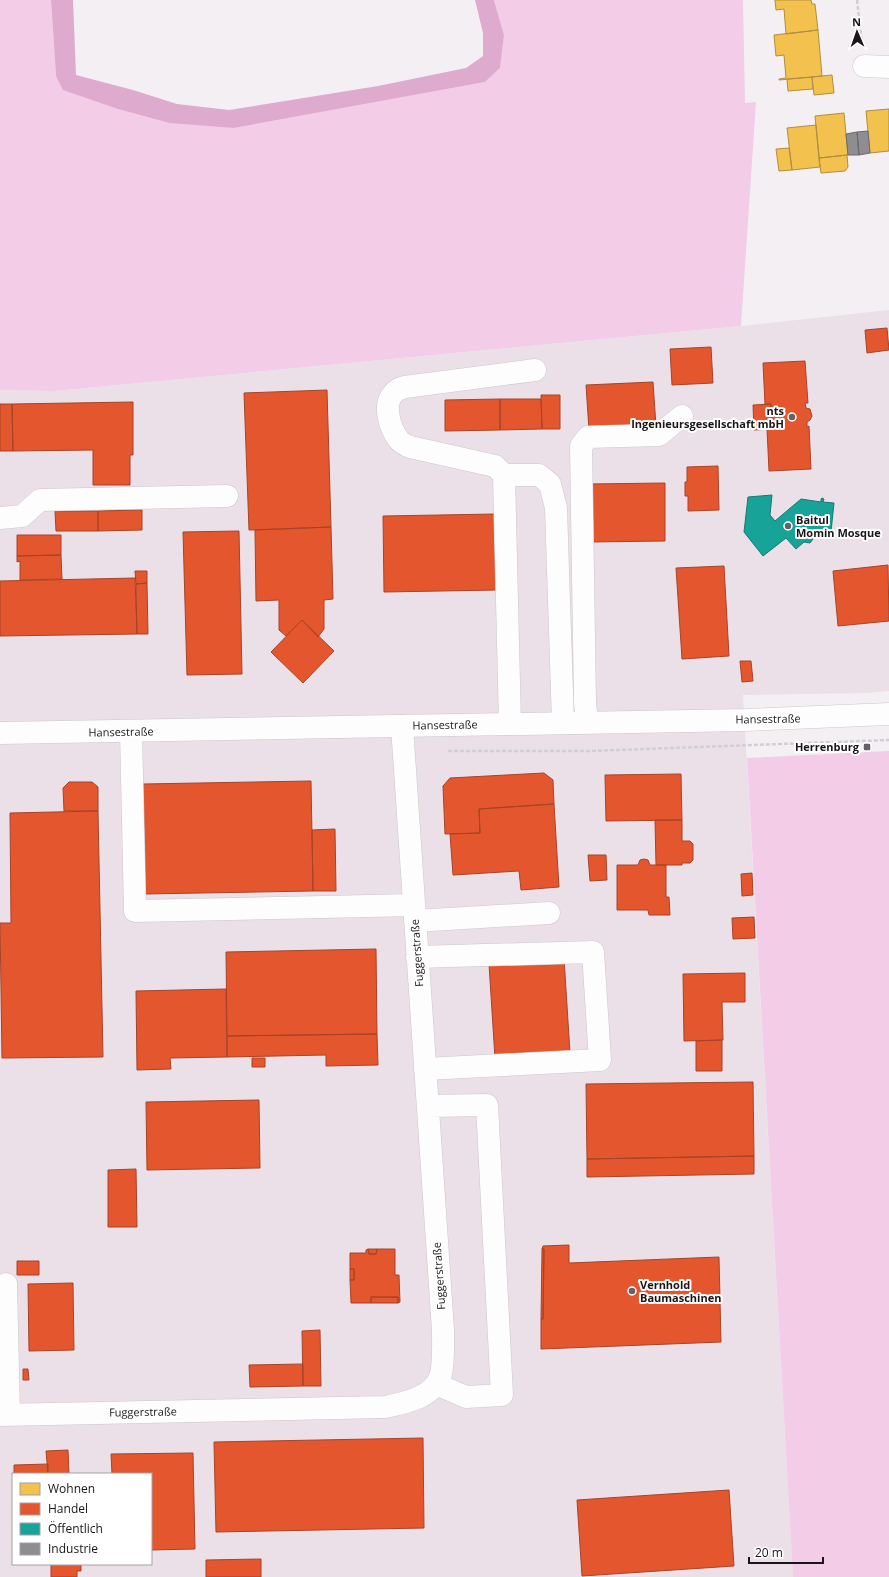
<svg xmlns="http://www.w3.org/2000/svg" width="889" height="1577" font-family="'Open Sans',sans-serif">
	<style>
		.built { fill: #ebe0e7; fill-rule: evenodd }
		.green { fill: #f3cce8 }
		.water { fill: #deabcf }
		.homes { fill: #f2c14e; stroke: #b18d3e }
		.shops { fill: #e4572e; stroke: #a74327 }
		.public { fill: #17a398; stroke: #187872 }
		.industry { fill: #8d8d92; stroke: #6a696d }
		.lines { fill: none; stroke-linecap: round; stroke-linejoin: round }
		.minor-casing { stroke: #cbc7ca; stroke-width: 23 }
		.major-casing { stroke: #cbc7ca; stroke-width: 23 }
		.path { stroke: #d1d0d1; stroke-width: 2.5; stroke-dasharray: 4 2; stroke-linecap: butt }
		.minor { stroke: #fdfdfd; stroke-width: 22 }
		.major { stroke: #fdfdfd; stroke-width: 22 }
		.poi-dot { fill: #666164; stroke: #fff; stroke-width: 1.5 }
		.labels { text-anchor: middle; stroke-width: 4; stroke-linejoin: round; paint-order: stroke }
		.poi-label { font-size: 11px; font-weight: bold; fill: #191518; stroke: #fff; text-anchor: end }
		.street-label { font-size: 11px; fill: #191518; stroke: #fff }
	</style>
	<rect width="100%" height="100%" fill="#f4eff2"/>
	<path class="built" d="M 889,310 L 889,691 L 866,693 L 743,695 L 793,1577 L 0,1577 L 0,390 L 54,391 L 741,326 ZM 13,1474 L 151,1474 L 151,1564 L 13,1564 Z"/>
	<path class="green" d="M 0,0 L 51,0 L 56,76 L 234,128 L 485,82 L 500,68 L 504,35 L 494,0 L 743,0 L 745,103 L 756,102 L 741,326 L 54,391 L 0,390 Z
		M 889,751 L 889,1577 L 793,1577 L 747,758 Z"/>
	<path class="water" d="M 51,0 L 73,0 L 76,75 L 133,90 L 177,104 L 229,110 L 378,86 L 466,68 L 483,56 L 483,33 L 475,0 L 494,0 L 504,35 L 500,68 L 485,82 L 234,128 L 170,123 L 118,109 L 63,90 L 56,76 Z"/>
	<path class="homes" d="M 775,0 L 811,0 L 812,4 L 815,4 L 818,30 L 786,34 L 784,9 L 776,10 Z
		M 818,30 L 822,76 L 779,80 L 779,79 L 786,78 L 784,55 L 776,56 L 774,35 Z
		M 832,75 L 834,93 L 814,95 L 812,77 Z
		M 812,77 L 813,89 L 788,91 L 787,79 Z
		M 889,109 L 889,151 L 870,153 L 866,111 Z
		M 844,113 L 848,155 L 819,158 L 815,116 Z
		M 816,125 L 820,167 L 792,170 L 787,128 Z
		M 789,148 L 792,170 L 779,171 L 776,149 Z
		M 847,155 L 848,167 L 845,171 L 821,173 L 819,158 Z"/>
	<path class="shops" d="M 887,328 L 889,350 L 867,353 L 865,330 Z
		M 711,347 L 713,383 L 672,385 L 670,349 Z
		M 805,361 L 808,403 L 805,403 L 806,408 L 810,409 L 812,416 L 810,420 L 807,422 L 807,427 L 809,426 L 811,469 L 769,471 L 767,429 L 773,429 L 771,404 L 765,404 L 763,363 Z
		M 653,382 L 656,426 L 589,430 L 586,385 Z
		M 327,390 L 331,527 L 249,530 L 244,393 Z
		M 541,395 L 560,395 L 560,429 L 542,429 Z
		M 500,399 L 541,399 L 542,429 L 500,430 Z
		M 500,399 L 500,430 L 445,431 L 445,400 Z
		M 133,402 L 133,455 L 130,455 L 130,485 L 93,485 L 93,450 L 13,451 L 12,404 Z
		M 0,404 L 12,404 L 13,451 L 0,451 Z
		M 771,404 L 773,429 L 754,430 L 753,405 Z
		M 718,466 L 719,510 L 688,511 L 688,496 L 685,496 L 685,482 L 687,482 L 687,467 Z
		M 665,483 L 665,541 L 590,542 L 589,484 Z
		M 142,510 L 142,530 L 98,531 L 98,511 Z
		M 55,511 L 98,511 L 98,531 L 56,531 Z
		M 496,514 L 497,590 L 384,592 L 383,516 Z
		M 331,527 L 333,599 L 324,600 L 324,629 L 318,637 L 302,620 L 286,636 L 279,630 L 279,600 L 256,601 L 255,530 Z
		M 239,531 L 242,674 L 187,675 L 183,532 Z
		M 17,535 L 61,535 L 61,555 L 17,556 Z
		M 61,555 L 62,579 L 20,580 L 20,561 L 17,562 L 17,556 Z
		M 888,565 L 889,621 L 838,626 L 833,571 Z
		M 724,566 L 729,656 L 682,659 L 676,568 Z
		M 135,571 L 147,571 L 147,583 L 136,584 Z
		M 135,578 L 137,634 L 0,636 L 0,581 Z
		M 147,583 L 148,634 L 137,634 L 136,584 Z
		M 302,620 L 334,651 L 303,683 L 271,652 Z
		M 740,661 L 751,661 L 753,681 L 742,682 Z
		M 544,773 L 553,780 L 554,804 L 479,809 L 480,833 L 445,834 L 443,786 L 450,778 Z
		M 681,774 L 682,820 L 606,821 L 605,775 Z
		M 311,781 L 313,891 L 145,894 L 143,784 Z
		M 69,782 L 92,782 L 98,787 L 98,811 L 64,811 L 63,788 Z
		M 554,804 L 559,887 L 521,890 L 519,871 L 453,875 L 450,834 L 480,833 L 479,809 Z
		M 98,811 L 103,1057 L 2,1058 L 0,923 L 11,923 L 10,813 Z
		M 655,820 L 682,820 L 682,841 L 690,841 L 693,844 L 693,860 L 690,863 L 682,863 L 682,865 L 656,865 Z
		M 335,829 L 336,891 L 313,891 L 312,830 Z
		M 588,855 L 606,855 L 607,880 L 590,881 Z
		M 644,859 L 648,860 L 650,865 L 666,865 L 666,897 L 669,897 L 670,915 L 649,915 L 648,910 L 617,910 L 617,865 L 638,865 L 640,860 Z
		M 752,873 L 753,895 L 742,896 L 741,874 Z
		M 754,917 L 755,938 L 733,939 L 732,918 Z
		M 376,949 L 377,1034 L 227,1036 L 226,952 Z
		M 564,958 L 570,1053 L 495,1058 L 489,964 Z
		M 745,973 L 745,1002 L 722,1002 L 723,1040 L 684,1041 L 683,974 Z
		M 226,989 L 227,1057 L 170,1058 L 171,1069 L 137,1070 L 136,991 Z
		M 377,1034 L 378,1065 L 326,1066 L 326,1055 L 227,1057 L 227,1036 Z
		M 722,1040 L 722,1071 L 696,1071 L 696,1041 Z
		M 252,1058 L 265,1058 L 265,1067 L 252,1067 Z
		M 753,1082 L 754,1156 L 587,1159 L 586,1084 Z
		M 259,1100 L 260,1168 L 147,1170 L 146,1102 Z
		M 754,1156 L 754,1174 L 587,1177 L 587,1159 Z
		M 136,1169 L 137,1227 L 108,1227 L 108,1170 Z
		M 569,1245 L 569,1263 L 719,1257 L 721,1342 L 541,1349 L 541,1319 L 543,1319 L 544,1249 L 542,1249 L 543,1246 Z
		M 368,1249 L 369,1254 L 376,1254 L 377,1249 L 395,1249 L 395,1275 L 399,1275 L 400,1302 L 398,1303 L 398,1297 L 371,1297 L 371,1303 L 351,1303 L 350,1280 L 354,1280 L 354,1269 L 350,1269 L 350,1253 L 366,1253 L 366,1250 Z
		M 368,1249 L 377,1249 L 376,1254 L 369,1254 Z
		M 542,1249 L 544,1249 L 543,1319 L 541,1319 Z
		M 17,1261 L 39,1261 L 39,1275 L 17,1275 Z
		M 350,1269 L 354,1269 L 354,1280 L 350,1280 Z
		M 73,1283 L 74,1350 L 29,1351 L 28,1284 Z
		M 371,1297 L 398,1297 L 398,1303 L 371,1303 Z
		M 320,1330 L 321,1386 L 303,1386 L 302,1331 Z
		M 303,1364 L 303,1386 L 250,1387 L 249,1365 Z
		M 23,1369 L 28,1369 L 29,1380 L 23,1380 Z
		M 423,1438 L 424,1528 L 216,1532 L 214,1442 Z
		M 68,1450 L 69,1474 L 48,1474 L 46,1451 Z
		M 193,1453 L 195,1549 L 151,1550 L 151,1474 L 112,1474 L 111,1454 Z
		M 48,1464 L 48,1474 L 14,1474 L 14,1465 Z
		M 729,1490 L 734,1566 L 582,1576 L 577,1500 Z
		M 261,1559 L 261,1577 L 206,1577 L 206,1560 Z
		M 51,1564 L 81,1564 L 81,1571 L 77,1571 L 77,1577 L 51,1577 Z"/>
	<path class="public" d="M 772,495 L 770,515 L 775,521 L 801,499 L 821,502 L 821,499 L 822,498 L 824,499 L 823,502 L 834,503 L 831,532 L 820,531 L 820,534 L 818,535 L 817,532 L 811,537 L 813,539 L 810,543 L 804,542 L 796,549 L 786,538 L 763,556 L 744,532 L 748,497 Z"/>
	<path class="industry" d="M 868,131 L 870,153 L 859,155 L 857,132 Z
		M 857,132 L 859,155 L 848,155 L 846,134 Z"/>
	<g class="lines">
		<g class="minor-casing">
			<path id="minor" d="M 864,66 L 889,67
				M 504,475 L 539,475 L 550,484 L 556,508 L 563,723
				M 0,518 L 22,516 L 40,500 L 227,496
				M 587,722 L 585,703 L 581,446 L 588,437 L 659,435 L 682,416
				M 510,724 L 504,475 L 495,466 L 410,447 C 406,445 401,443 399,440 C 390,429 382,404 394,393 C 396,390 401,388 405,387 L 535,370
				M 131,732 L 135,911 L 414,905
				M 415,921 L 549,913
				M 417,957 L 593,952 L 600,1060 L 425,1069
				M 428,1106 L 487,1105 L 502,1395 L 466,1397 L 436,1384
				M 6,1284 L 9,1415
				M 0,1415 L 385,1407 C 405,1403 435,1397 441,1374 C 444,1360 443,1344 443,1330 L 402,726"/>
		</g>
		<g class="major-casing">
			<path id="major" d="M 0,733 L 746,720 L 889,714"/>
		</g>
		<path class="path" d="M 857,0 L 862,43
			M 448,751 L 590,751 L 889,740"/>
		<use href="#minor" class="minor"/>
		<use href="#major" class="major"/>
	</g>
	<g class="poi-dot">
		<circle cx="792" cy="417" r="4"/>
		<circle cx="788" cy="526" r="4"/>
		<rect x="863" y="743" width="8" height="8" rx="2"/>
		<circle cx="632" cy="1291" r="4"/>
	</g>
	<g class="labels">
		<g class="poi-label">
			<text x="784" y="415">nts<tspan x="784" dy="13">Ingenieursgesellschaft mbH</tspan></text>
			<text x="796" y="524" text-anchor="start">Baitul<tspan x="796" dy="13">Momin Mosque</tspan></text>
			<text x="859" y="751">Herrenburg</text>
			<text x="640" y="1289" text-anchor="start">Vernhold<tspan x="640" dy="13">Baumaschinen</tspan></text>
		</g>
		<g class="street-label">
			<text transform="translate(768 719) rotate(-1)" y="4">Hansestraße</text>
			<text transform="translate(445 725) rotate(-1)" y="4">Hansestraße</text>
			<text transform="translate(121 732) rotate(-1)" y="4">Hansestraße</text>
			<text transform="translate(417 953) rotate(-94)" y="4">Fuggerstraße</text>
			<text transform="translate(439 1276) rotate(-94)" y="4">Fuggerstraße</text>
			<text transform="translate(143 1412) rotate(-1)" y="4">Fuggerstraße</text>
		</g>
	</g>
	<rect x="12" y="1473" width="140" height="92" fill="#ffffff" stroke="#a3a1a3"/>
	<rect x="20" y="1483" width="20" height="12" fill="#f2c14e" stroke="#a3a1a3"/>
	<text x="48" y="1493" font-size="12" fill="#191518">Wohnen</text>
	<rect x="20" y="1503" width="20" height="12" fill="#e4572e" stroke="#a3a1a3"/>
	<text x="48" y="1513" font-size="12" fill="#191518">Handel</text>
	<rect x="20" y="1523" width="20" height="12" fill="#17a398" stroke="#a3a1a3"/>
	<text x="48" y="1533" font-size="12" fill="#191518">Öffentlich</text>
	<rect x="20" y="1543" width="20" height="12" fill="#8d8d92" stroke="#a3a1a3"/>
	<text x="48" y="1553" font-size="12" fill="#191518">Industrie</text>
	<g transform="translate(857 32) rotate(358)" stroke="#ffffff" stroke-width="3" paint-order="stroke">
	<path d="M0-3L7 15L0 10L-7 15Z" fill="#191518"/>
	<text y="-6" font-size="11" font-weight="bold" text-anchor="middle" fill="#191518">N</text>
	</g>
	<path d="M749 1557v6h74v-6" fill="none" stroke="#191518" stroke-width="2"/>
	<text x="755" y="1557" font-size="12" fill="#191518" stroke="#ffffff" stroke-width="3" paint-order="stroke">20 m</text>
</svg>
